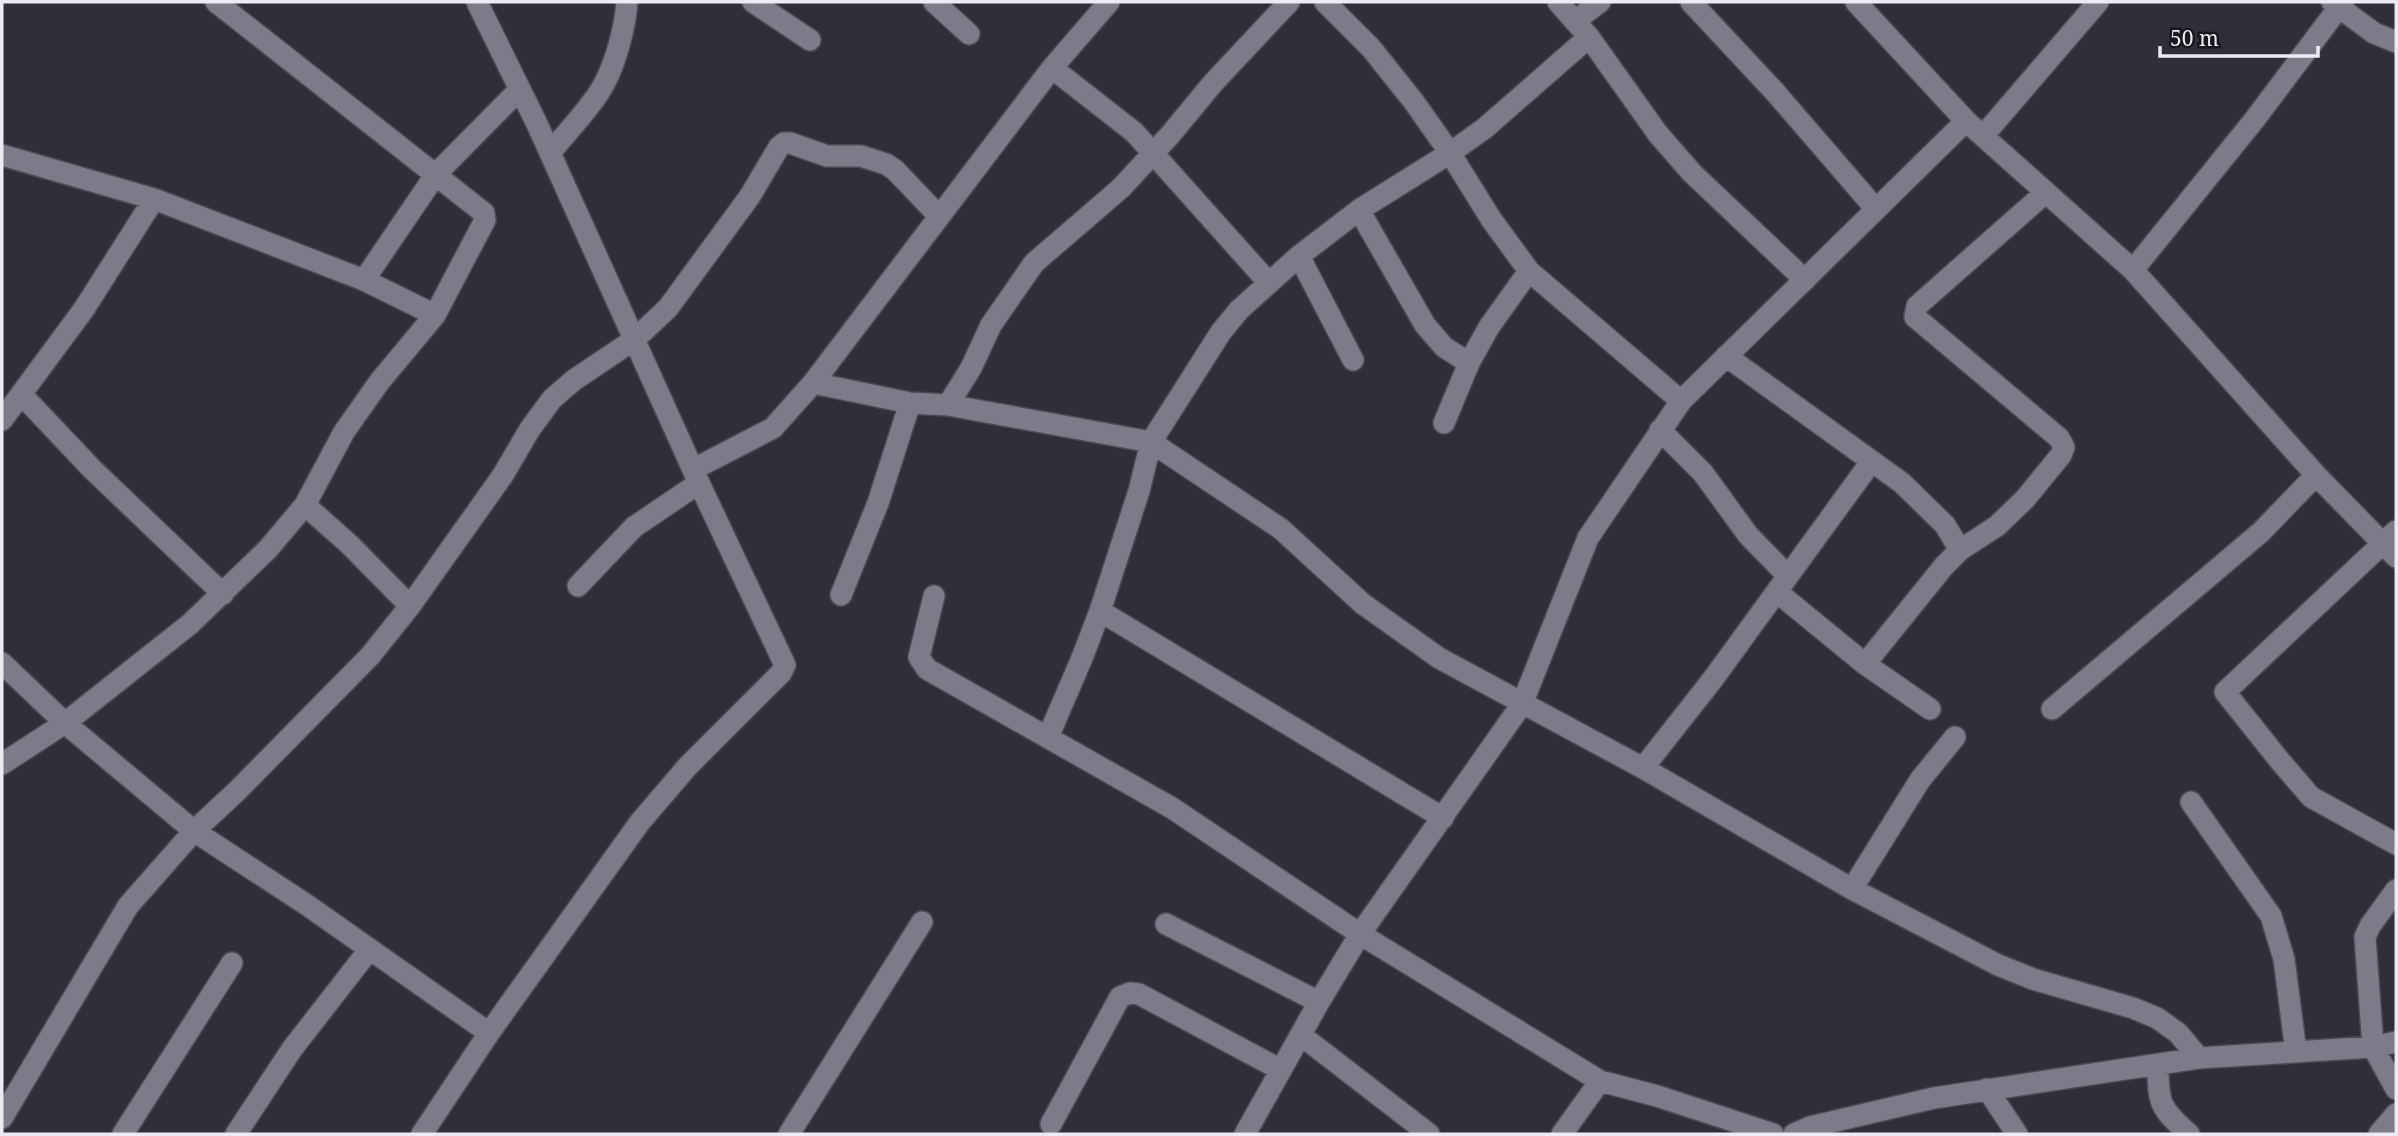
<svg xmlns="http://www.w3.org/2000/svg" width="2398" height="1136" font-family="'Noto Serif',serif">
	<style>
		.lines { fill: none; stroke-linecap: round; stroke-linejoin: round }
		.minor-casing { stroke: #4a4a53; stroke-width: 24 }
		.minor { stroke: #7c7c89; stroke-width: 21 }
	</style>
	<rect width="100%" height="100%" fill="#2f2f3a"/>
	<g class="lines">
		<g class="minor-casing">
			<path id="minor" d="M 753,2 L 810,40
				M 934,2 L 969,34
				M 1325,2 L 1371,48 L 1414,102 L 1450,153 L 1491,219 L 1529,271 L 1681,401
				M 1558,2 L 1589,37 L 1658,134 L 1692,173 L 1805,280
				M 1691,2 L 1775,92 L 1875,208
				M 1856,2 L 1966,121 L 2133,270 L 2316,475 L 2396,557
				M 2332,2 L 2374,33 L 2396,42
				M 1575,21 L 1600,2
				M 1052,68 L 1134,132 L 1269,283
				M 1983,136 L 2098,2
				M 550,153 C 566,133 584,115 598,94 C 614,71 625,29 627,2
				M 2,155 L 154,199 L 364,280 L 435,315
				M 1359,210 L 1425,325 L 1444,347 L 1469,363
				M 1299,256 L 1353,360
				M 2133,270 L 2255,119 L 2343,2
				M 364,280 L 436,174 L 520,89
				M 1726,356 L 1902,483 L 1945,525 L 1960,550
				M 813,383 L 910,403 L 948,405 L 1151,442 L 1281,529 L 1363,604 L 1439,658 L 1643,768 L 1852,889 L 1998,965 L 2033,979 L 2133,1008 L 2157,1018 L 2178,1033 L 2199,1058
				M 22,395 L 92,469 L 223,594
				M 948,405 L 971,368 L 991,325 L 1034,263 L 1121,188 L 1170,135 L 1213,83 L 1289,2
				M 2,420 L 84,309 L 154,199
				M 1444,423 L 1469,363 L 1489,327 L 1529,271
				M 1660,430 L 1703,473 L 1748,535 L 1787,575
				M 694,469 L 773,428 L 813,383 L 1052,68 L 1109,2
				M 305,505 L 350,545 L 410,606
				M 2396,531 L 2225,692 L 2280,761 L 2311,797 L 2396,844
				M 578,586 L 634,527 L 699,483
				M 1777,592 L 1865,664 L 1930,709
				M 841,595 L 878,503 L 910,403
				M 934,596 L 919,657 L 927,669 L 1172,808 L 1360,934 L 1600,1081 L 1657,1096 L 1773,1134
				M 1100,611 L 1443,818
				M 2,663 L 65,723 L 194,831 L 307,905 L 489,1033
				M 1865,664 L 1944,566 L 1960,550 L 1997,526 L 2025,499 L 2061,455 L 2064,447 L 2059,438 L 1915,317 L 1917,306 L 2045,193
				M 2052,709 L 2261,532 L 2316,475
				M 1048,737 L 1082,658 L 1100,611 L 1139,491 L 1151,442 L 1221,332 L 1239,310 L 1299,256 L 1359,210 L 1450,153 L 1485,128 L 1589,37
				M 2,764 L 65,723 L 190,624 L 268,549 L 305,505 L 344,432 L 380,381 L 435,315 L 485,220 L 484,213 L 216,2
				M 1643,768 L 1713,679 L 1871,462
				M 2191,802 L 2271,916 L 2284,959 L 2296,1052
				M 1852,889 L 1920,780 L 1955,737
				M 2396,890 L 2370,926 L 2365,937 L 2373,1047 L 2396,1089
				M 1166,924 L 1319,1002
				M 1302,1036 L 1429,1134
				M 2158,1065 C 2158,1104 2160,1108 2189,1134
				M 1987,1089 L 2017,1134
				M 2,1118 L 128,906 L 194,831 L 238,790 L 370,656 L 410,606 L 503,475 L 530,429 L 552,399 L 574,380 L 635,339 L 668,308 L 750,196 L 779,147 L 784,143 L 790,143 L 827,156 L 861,156 L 886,164 L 895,170 L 938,215
				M 1051,1124 L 1120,997 L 1130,993 L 1139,994 L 1281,1070
				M 123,1134 L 232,963
				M 236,1134 L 292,1049 L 369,950
				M 422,1134 L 489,1033 L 640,822 L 688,766 L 781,673 L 785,665 L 699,483 L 537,124 L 477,2
				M 789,1134 L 922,922
				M 1245,1134 L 1319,1002 L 1360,934 L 1522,704 L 1588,538 L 1681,401 L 1966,121
				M 1562,1134 L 1600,1081
				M 1794,1134 L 1810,1127 L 1934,1098 L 2199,1058 L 2373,1047 L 2396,1042
				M 2379,1134 L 2396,1114"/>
		</g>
		<use href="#minor" class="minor"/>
	</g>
	<rect width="2398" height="1136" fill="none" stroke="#ebebf2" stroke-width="7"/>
	<path d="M2160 46v10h158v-10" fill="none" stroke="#ebebf2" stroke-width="3.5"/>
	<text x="2170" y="46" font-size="21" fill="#ebebf2" stroke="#17171c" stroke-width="5" paint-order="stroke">50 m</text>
</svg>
